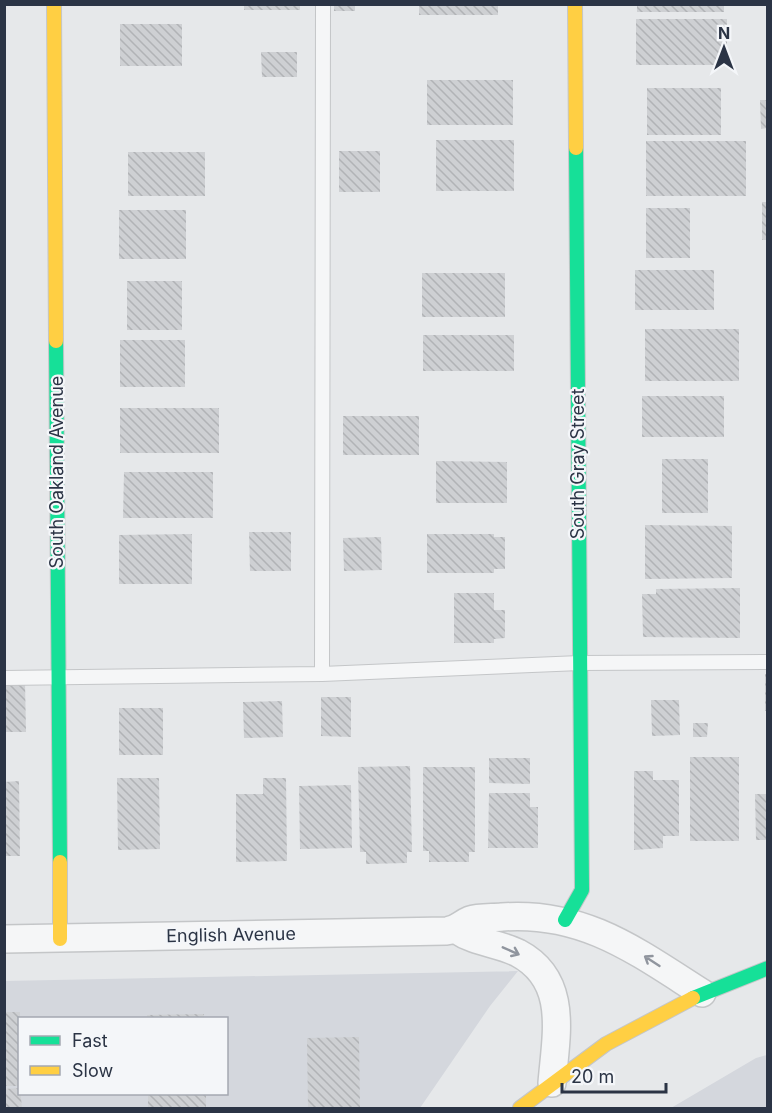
<svg xmlns="http://www.w3.org/2000/svg" width="772" height="1113" font-family="Inter,sans-serif">
	<style>
		.built { fill: #d4d7dd; fill-rule: evenodd }
		.building { fill: url(#building-back-hatch) }
		.lines { fill: none; stroke-linecap: round; stroke-linejoin: round }
		.lane-casing { stroke: #c4c6c8; stroke-width: 16 }
		.street-casing { stroke: #c4c6c8; stroke-width: 30 }
		.fast-casing { stroke: #c4c6c8; stroke-width: 16 }
		.slow-casing { stroke: #c4c6c8; stroke-width: 16 }
		.lane { stroke: #f5f6f7; stroke-width: 14 }
		.street { stroke: #f5f6f7; stroke-width: 27 }
		.fast { stroke: #16e098; stroke-width: 14 }
		.slow { stroke: #ffcf43; stroke-width: 14 }
		.oneway { stroke: #90959e }
		.labels { text-anchor: middle; stroke-width: 4.5; stroke-linejoin: round; paint-order: stroke }
		.street-label { font-size: 18px; fill: #2b3445; stroke: #f4f6f9 }
	</style>
	<defs>
		<pattern id="building-back-hatch" width="6" height="6" patternUnits="userSpaceOnUse" patternTransform="scale(1.5)"><rect width="6" height="6" fill="#ced0d3"/><path d="M-1 5l2 2M0 0l6 6M5-1l2 2" fill="none" stroke="#b1b3b6"/></pattern>
	</defs>
	<rect width="100%" height="100%" fill="#e6e8ea"/>
	<path class="built" d="M 518,971 L 490,1006 L 420,1108 L 5,1108 L 4,981 ZM 20,1018 L 226,1018 L 226,1094 L 20,1094 Z
		M 767,1055 L 767,1108 L 671,1108 L 756,1058 Z"/>
	<path class="building" d="M 244,4 L 300,4 L 300,10 L 244,10 Z
		M 334,4 L 355,4 L 355,11 L 334,11 Z
		M 419,4 L 498,4 L 498,15 L 419,15 Z
		M 637,4 L 724,4 L 724,12 L 637,12 Z
		M 636,19 L 727,19 L 727,65 L 636,65 Z
		M 120,24 L 182,24 L 182,66 L 120,66 Z
		M 261,52 L 297,52 L 297,77 L 262,77 Z
		M 427,80 L 513,80 L 513,125 L 427,125 Z
		M 647,88 L 721,88 L 721,135 L 647,135 Z
		M 760,100 L 768,100 L 768,128 L 761,129 Z
		M 436,140 L 514,140 L 514,191 L 436,191 Z
		M 646,141 L 746,141 L 746,196 L 646,196 Z
		M 339,151 L 380,151 L 380,192 L 339,192 Z
		M 128,152 L 205,152 L 205,196 L 128,196 Z
		M 762,202 L 768,202 L 768,240 L 762,240 Z
		M 646,208 L 690,208 L 690,258 L 646,258 Z
		M 119,210 L 186,210 L 186,259 L 119,259 Z
		M 635,270 L 714,270 L 714,310 L 635,310 Z
		M 422,273 L 505,273 L 505,317 L 422,317 Z
		M 127,281 L 182,281 L 182,330 L 127,330 Z
		M 645,329 L 739,329 L 739,381 L 645,381 Z
		M 423,335 L 514,335 L 514,371 L 423,371 Z
		M 120,340 L 185,340 L 185,387 L 120,387 Z
		M 642,396 L 724,396 L 724,437 L 642,437 Z
		M 120,408 L 219,408 L 219,453 L 120,453 Z
		M 343,416 L 419,416 L 419,455 L 343,455 Z
		M 662,459 L 708,459 L 708,513 L 662,513 Z
		M 436,461 L 507,462 L 507,503 L 436,503 Z
		M 124,472 L 213,472 L 213,518 L 123,518 Z
		M 645,525 L 732,526 L 732,578 L 645,579 Z
		M 249,532 L 291,532 L 291,571 L 250,571 Z
		M 192,534 L 192,584 L 119,584 L 119,535 Z
		M 427,534 L 494,534 L 494,537 L 505,537 L 505,569 L 494,569 L 494,573 L 427,573 Z
		M 381,537 L 382,570 L 344,571 L 343,538 Z
		M 740,588 L 740,638 L 643,637 L 642,594 L 656,594 L 656,589 Z
		M 454,593 L 494,593 L 494,610 L 505,610 L 505,638 L 494,639 L 494,643 L 454,643 Z
		M 765,674 L 768,674 L 768,711 L 765,711 Z
		M 4,682 L 25,682 L 26,732 L 4,732 Z
		M 321,697 L 351,697 L 351,737 L 321,736 Z
		M 651,700 L 679,700 L 680,735 L 652,736 Z
		M 282,701 L 283,737 L 244,738 L 243,702 Z
		M 119,708 L 163,708 L 163,755 L 119,755 Z
		M 693,723 L 708,723 L 707,737 L 693,737 Z
		M 690,757 L 739,757 L 739,841 L 690,841 Z
		M 489,758 L 530,758 L 530,784 L 489,783 Z
		M 410,766 L 412,852 L 407,852 L 407,863 L 366,864 L 366,852 L 360,852 L 358,767 Z
		M 423,767 L 475,767 L 475,852 L 469,852 L 469,862 L 429,862 L 429,851 L 423,851 Z
		M 634,771 L 653,771 L 653,780 L 679,780 L 679,836 L 663,836 L 663,848 L 634,850 Z
		M 117,778 L 159,778 L 160,849 L 118,850 Z
		M 263,778 L 286,778 L 287,861 L 236,862 L 236,794 L 263,794 Z
		M 19,781 L 20,856 L 4,856 L 4,782 Z
		M 351,785 L 352,848 L 300,849 L 299,786 Z
		M 489,793 L 530,793 L 530,807 L 538,807 L 538,848 L 488,848 Z
		M 755,794 L 768,794 L 768,840 L 756,840 Z
		M 4,1012 L 20,1012 L 19,1086 L 4,1086 Z
		M 204,1014 L 204,1018 L 147,1018 L 147,1015 Z
		M 359,1037 L 360,1108 L 308,1108 L 307,1038 Z
		M 20,1088 L 22,1108 L 4,1108 L 4,1089 Z
		M 148,1094 L 206,1094 L 206,1108 L 148,1108 Z"/>
	<g class="lines">
		<g class="lane-casing">
			<path id="lane" d="M 323,4 L 322,674 L 580,663 L 768,662
				M 4,678 L 322,674"/>
		</g>
		<g class="street-casing">
			<path id="street" d="M 457,930 C 476,943 498,943 518,953 C 569,980 556,1034 552,1083
				M 4,939 L 446,931 C 458,930 460,924 470,920 C 479,917 493,918 502,917 C 584,911 636,951 702,993"/>
		</g>
		<g class="fast-casing">
			<path id="fast" d="M 56,341 L 60,862
				M 565,920 L 582,890 L 576,148
				M 693,998 L 768,968"/>
		</g>
		<g class="slow-casing">
			<path id="slow" d="M 54,4 L 56,341
				M 575,4 L 576,148
				M 60,862 L 60,939
				M 520,1108 L 606,1044 L 693,998"/>
		</g>
		<use href="#lane" class="lane"/>
		<use href="#street" class="street"/>
		<use href="#fast" class="fast"/>
		<use href="#slow" class="slow"/>
	</g>
	<defs><path id="oneway-shaft" d="M-6 0H5M1.5-3L5.5 0L1.5 3" fill="none" stroke-width="1.6" stroke-linecap="round" stroke-linejoin="round" transform="scale(1.5)"/></defs>
	<g class="oneway">
		<use href="#oneway-shaft" transform="translate(511 951) rotate(24)"/>
		<use href="#oneway-shaft" transform="translate(652 961) rotate(-147)"/>
	</g>
	<g class="labels">
		<g class="street-label">
			<text transform="translate(578 464) rotate(-90)" y="6">South Gray Street</text>
			<text transform="translate(57 472) rotate(-90)" y="6">South Oakland Avenue</text>
			<text transform="translate(231 935) rotate(-1)" y="6">English Avenue</text>
		</g>
	</g>
	<rect width="772" height="1113" fill="none" stroke="#2b3445" stroke-width="12"/>
	<rect x="18" y="1017" width="210" height="78" fill="#f4f6f9" stroke="#a4a8b1" stroke-width="1.5"/>
	<rect x="30" y="1036" width="30" height="9" fill="#16e098" stroke="#a4a8b1" stroke-width="1.5"/>
	<text x="72" y="1047" font-size="18" fill="#2b3445">Fast</text>
	<rect x="30" y="1066" width="30" height="9" fill="#ffcf43" stroke="#a4a8b1" stroke-width="1.5"/>
	<text x="72" y="1077" font-size="18" fill="#2b3445">Slow</text>
	<g transform="translate(724 48)" stroke="#f4f6f9" stroke-width="4.5" paint-order="stroke">
	<path d="M0-4.5L10 22L0 15L-10 22Z" fill="#2b3445"/>
	<text y="-9" font-size="16" font-weight="bold" text-anchor="middle" fill="#2b3445">N</text>
	</g>
	<path d="M562 1083v9h104v-9" fill="none" stroke="#2b3445" stroke-width="3"/>
	<text x="571" y="1083" font-size="18" fill="#2b3445" stroke="#f4f6f9" stroke-width="4.5" paint-order="stroke">20 m</text>
</svg>
